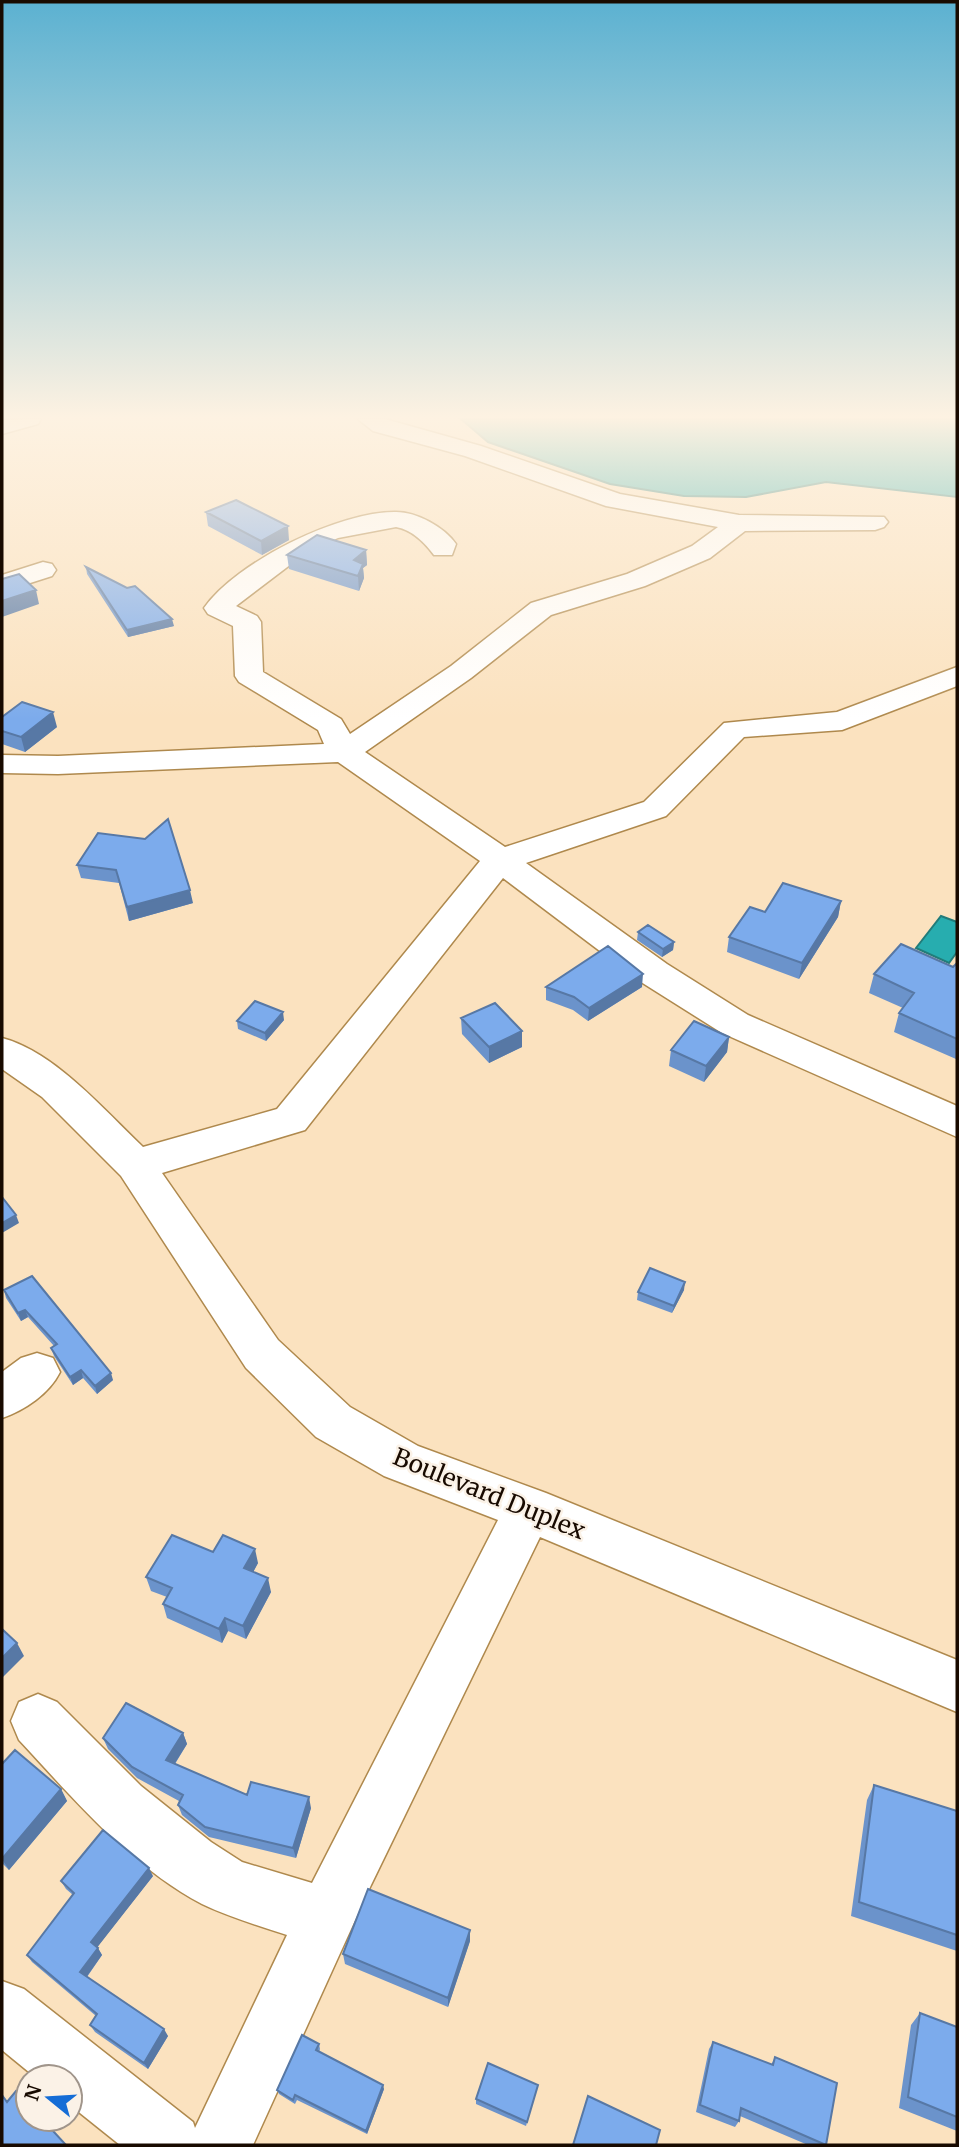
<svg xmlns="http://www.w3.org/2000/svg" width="959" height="2147" font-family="Merriweather,serif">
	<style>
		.water { fill: #27adaf; stroke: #227c7a; stroke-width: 2 }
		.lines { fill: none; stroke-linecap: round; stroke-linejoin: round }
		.minor-casing { stroke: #af894d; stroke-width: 3 }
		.minor { fill: #fff; fill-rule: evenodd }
		.wall { fill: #6b93cb }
		.shaded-wall { fill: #5778a5 }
		.building { fill: #7cabec; stroke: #5778a5; stroke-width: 2 }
		.labels { text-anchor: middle; stroke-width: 5; stroke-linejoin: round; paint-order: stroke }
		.near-street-label { font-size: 24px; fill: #180a00; stroke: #fbf2e7 }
	</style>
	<rect width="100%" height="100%" fill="#fbe2bf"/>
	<path class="water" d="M 461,419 L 957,419 L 957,497 L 826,482 L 746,497 L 684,496 L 610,484 L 488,442 Z
		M 941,916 L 957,922 L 957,952 L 949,963 L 916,948 Z"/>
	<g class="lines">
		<g class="minor-casing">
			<path id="minor" d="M 41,419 L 38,424 L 2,434 L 2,420 Z
				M 358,419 L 385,419 L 481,446 L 620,494 L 739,515 L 884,517 L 888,522 L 884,527 L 875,530 L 745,531 L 710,558 L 645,586 L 551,615 L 471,678 L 365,752 L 505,847 L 644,802 L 724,723 L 837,712 L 957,667 L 957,686 L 842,730 L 744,737 L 666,816 L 526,863 L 667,964 L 748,1015 L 957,1106 L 957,1137 L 722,1033 L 641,982 L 503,878 L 305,1130 L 162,1173 L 278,1340 L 350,1407 L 418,1446 L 546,1493 L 957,1660 L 957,1712 L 540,1537 L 371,1885 L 253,2145 L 120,2145 L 70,2105 L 70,2077 L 35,2077 L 2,2050 L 2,1981 L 24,1989 L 193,2122 L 195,2128 L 287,1935 C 259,1926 229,1917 202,1904 C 130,1866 73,1798 19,1740 L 11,1721 L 19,1702 L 38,1694 L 57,1702 L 141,1786 L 211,1842 L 242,1862 L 312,1883 L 498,1520 L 384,1476 L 316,1437 L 246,1368 L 121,1176 L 42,1097 L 2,1069 L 2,1038 C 55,1052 104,1110 143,1147 L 277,1109 L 480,861 L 338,762 L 58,774 L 2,773 L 2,755 L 58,756 L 324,744 L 318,730 L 239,682 L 235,676 L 233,626 L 208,614 L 204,608 C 236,562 340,511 396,512 C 417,512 444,527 456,544 L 452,555 L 434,555 C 425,543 413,530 396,527 L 338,538 L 307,552 L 236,606 L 257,616 L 261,622 L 263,672 L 341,719 L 350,734 L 451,666 L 531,603 L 627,574 L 692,546 L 718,527 L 606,506 L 465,456 L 373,431 Z
				M 43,562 L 52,564 L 56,570 L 52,576 L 2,592 L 2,575 Z
				M 37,1353 L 53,1358 L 60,1372 C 49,1394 25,1410 2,1418 L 2,1372 L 21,1358 Z"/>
		</g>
		<use href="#minor" class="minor"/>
	</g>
	<path class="wall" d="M 206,512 L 289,540 L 262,555 L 208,526 Z
		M 366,550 L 367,565 L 363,568 L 364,578 L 359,591 L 289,569 L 287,555 Z
		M 86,567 L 174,626 L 128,637 L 87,574 Z
		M 2,717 L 57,727 L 25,752 L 2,744 Z
		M 98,833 L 193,903 L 129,921 L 119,883 L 81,878 L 77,865 Z
		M 841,901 L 838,917 L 799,979 L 727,952 L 729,937 L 765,912 Z
		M 638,932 L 674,942 L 673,950 L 662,957 L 637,940 Z
		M 957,963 L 957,1058 L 956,1059 L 894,1032 L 899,1013 L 903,1008 L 869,993 L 874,974 L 953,967 Z
		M 546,987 L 642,987 L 588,1021 L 573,1010 L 546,1000 Z
		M 461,1018 L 522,1047 L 489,1063 L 462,1034 Z
		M 284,1020 L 266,1041 L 238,1029 L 237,1021 Z
		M 729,1037 L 727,1052 L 704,1082 L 669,1066 L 671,1050 Z
		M 4,1290 L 113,1380 L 97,1394 L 83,1378 L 73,1385 L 54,1356 L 51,1348 L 54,1346 L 28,1317 L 21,1321 L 6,1298 Z
		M 684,1290 L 672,1313 L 637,1300 L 638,1292 Z
		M 213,1552 L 258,1563 L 253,1572 L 271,1592 L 246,1639 L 228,1631 L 222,1643 L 167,1618 L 163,1604 L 167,1597 L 151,1591 L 146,1577 Z
		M 183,1733 L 187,1744 L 175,1764 L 247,1795 L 311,1808 L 296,1858 L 209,1837 L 182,1815 L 178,1805 L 179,1801 L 137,1778 L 108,1749 L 103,1738 Z
		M 2,1764 L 61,1789 L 67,1801 L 9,1870 L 2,1863 Z
		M 874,1785 L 957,1811 L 957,1951 L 851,1916 L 867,1800 Z
		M 153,1876 L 97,1947 L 102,1955 L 87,1977 L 168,2036 L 148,2069 L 95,2032 L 90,2025 L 96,2016 L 32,1962 L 27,1955 L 73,1895 L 66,1889 L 61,1881 Z
		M 470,1941 L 448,2007 L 345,1964 L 343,1954 Z
		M 920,2013 L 957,2027 L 957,2131 L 899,2108 L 911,2025 Z
		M 713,2042 L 771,2065 L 775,2057 L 826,2145 L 808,2145 L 740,2116 L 739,2121 L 735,2127 L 696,2112 L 709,2049 Z
		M 319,2044 L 320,2049 L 319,2052 L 384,2089 L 367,2134 L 297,2100 L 295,2104 L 279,2094 L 277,2090 Z
		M 538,2085 L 526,2126 L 476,2104 L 476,2099 Z"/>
	<path class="shaded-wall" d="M 288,526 L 289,540 L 262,555 L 261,541 Z
		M 366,550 L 367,565 L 363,568 L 364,578 L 359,591 L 358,576 L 354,560 Z
		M 36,590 L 39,604 L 2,617 L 2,601 Z
		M 172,619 L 174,626 L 128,637 L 127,630 Z
		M 53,712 L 57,727 L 25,752 L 21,737 Z
		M 190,890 L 193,903 L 129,921 L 127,907 Z
		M 841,901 L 838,917 L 799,979 L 802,963 Z
		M 674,942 L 673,950 L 662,957 L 663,949 Z
		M 643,974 L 642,987 L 588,1021 L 589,1008 Z
		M 283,1012 L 284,1020 L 266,1041 L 265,1033 Z
		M 522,1031 L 522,1047 L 489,1063 L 489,1047 Z
		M 729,1037 L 727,1052 L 704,1082 L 706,1066 Z
		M 16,1215 L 19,1223 L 2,1233 L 2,1223 Z
		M 685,1282 L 684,1290 L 672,1313 L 674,1306 Z
		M 25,1310 L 28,1317 L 21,1321 L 18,1313 Z
		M 81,1370 L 83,1378 L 73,1385 L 70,1377 Z
		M 111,1373 L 113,1380 L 97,1394 L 95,1386 Z
		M 255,1549 L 258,1563 L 248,1582 L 244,1568 Z
		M 268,1578 L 271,1592 L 246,1639 L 243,1626 Z
		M 225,1618 L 228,1631 L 222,1643 L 219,1629 Z
		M 17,1643 L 24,1656 L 2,1678 L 2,1658 Z
		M 183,1733 L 187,1744 L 170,1771 L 166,1760 Z
		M 61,1789 L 67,1801 L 9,1870 L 2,1859 Z
		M 309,1797 L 311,1808 L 296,1858 L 293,1848 Z
		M 149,1868 L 153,1876 L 96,1949 L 91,1942 Z
		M 470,1930 L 470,1941 L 448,2007 L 448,1998 Z
		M 98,1948 L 102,1955 L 85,1979 L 80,1972 Z
		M 164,2029 L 168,2036 L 148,2069 L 144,2063 Z
		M 383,2085 L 384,2089 L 367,2134 L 366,2131 Z"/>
	<path class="building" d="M 236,500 L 288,526 L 261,541 L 206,512 Z
		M 317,535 L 366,550 L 354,560 L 363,564 L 358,576 L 287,555 Z
		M 86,567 L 127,588 L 135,586 L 172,619 L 127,630 Z
		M 19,574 L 36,590 L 2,601 L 2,579 Z
		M 22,702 L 53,712 L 21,737 L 2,731 L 2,717 Z
		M 168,819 L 190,890 L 127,907 L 116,870 L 77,865 L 98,833 L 145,839 Z
		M 783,883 L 841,901 L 802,963 L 729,937 L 750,907 L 765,912 Z
		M 648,925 L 674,942 L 663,949 L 638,932 Z
		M 901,944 L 953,967 L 957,963 L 957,1039 L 899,1013 L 914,993 L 874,974 Z
		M 608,946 L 643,974 L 589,1008 L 574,997 L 546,987 Z
		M 255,1001 L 283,1012 L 265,1033 L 237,1021 Z
		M 495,1003 L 522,1031 L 489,1047 L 461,1018 Z
		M 694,1021 L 729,1037 L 706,1066 L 671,1050 Z
		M 2,1197 L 16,1215 L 2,1223 Z
		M 650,1268 L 685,1282 L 674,1306 L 638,1292 Z
		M 32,1276 L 111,1373 L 95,1386 L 81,1370 L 70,1377 L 51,1348 L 57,1344 L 25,1310 L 18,1313 L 4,1290 Z
		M 172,1535 L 213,1552 L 223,1535 L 255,1549 L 244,1568 L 268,1578 L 243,1626 L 225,1618 L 219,1629 L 163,1604 L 172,1588 L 146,1577 Z
		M 2,1629 L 17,1643 L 2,1658 Z
		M 126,1703 L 183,1733 L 166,1760 L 247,1795 L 251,1782 L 309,1797 L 293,1848 L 205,1827 L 178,1805 L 183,1795 L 132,1767 L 103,1738 Z
		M 15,1750 L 61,1789 L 2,1859 L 2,1764 Z
		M 874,1785 L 957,1811 L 957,1935 L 859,1902 Z
		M 103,1830 L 149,1868 L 91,1942 L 98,1948 L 80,1972 L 164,2029 L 144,2063 L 90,2025 L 97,2014 L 27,1955 L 74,1893 L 61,1881 Z
		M 368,1889 L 470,1930 L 448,1998 L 343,1954 Z
		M 920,2013 L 957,2027 L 957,2117 L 908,2097 Z
		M 302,2035 L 319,2044 L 316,2050 L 383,2085 L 366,2131 L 295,2095 L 293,2100 L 277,2090 Z
		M 713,2042 L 773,2065 L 775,2057 L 837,2083 L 826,2145 L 741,2108 L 739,2121 L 700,2105 Z
		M 488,2063 L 538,2085 L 527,2122 L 476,2099 Z
		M 16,2091 L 28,2104 L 28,2119 L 42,2119 L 66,2145 L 2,2145 L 2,2095 L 7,2102 Z
		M 588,2096 L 660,2130 L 656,2145 L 573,2145 Z"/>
	<linearGradient id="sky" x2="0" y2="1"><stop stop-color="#5bb1d1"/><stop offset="0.58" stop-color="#fdf2e2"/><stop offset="1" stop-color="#fdf2e2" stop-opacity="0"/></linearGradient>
	<rect width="959" height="719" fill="url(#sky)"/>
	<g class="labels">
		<g class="near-street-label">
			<text transform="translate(489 1494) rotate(22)" y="8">Boulevard Duplex</text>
		</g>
	</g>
	<rect width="959" height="2147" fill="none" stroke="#180a00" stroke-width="7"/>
	<g transform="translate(49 2098) rotate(288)"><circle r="33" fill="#fbf2e7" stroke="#a0958b" stroke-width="2"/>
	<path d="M0-5L12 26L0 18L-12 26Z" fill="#156dd6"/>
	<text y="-10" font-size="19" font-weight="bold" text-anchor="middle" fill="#180a00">N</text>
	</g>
</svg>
